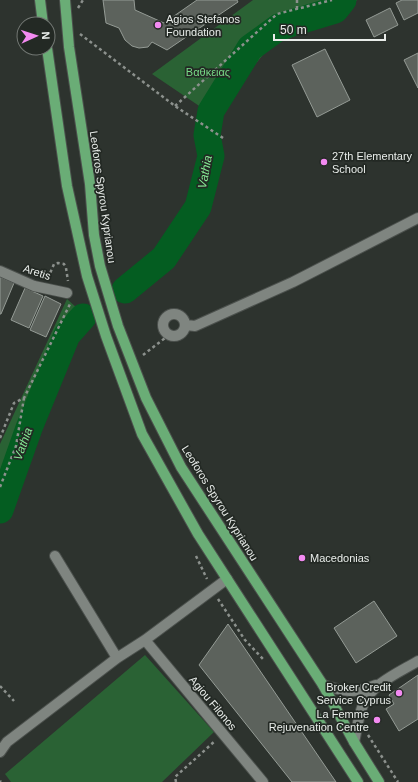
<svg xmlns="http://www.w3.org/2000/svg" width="418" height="782" font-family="Arial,sans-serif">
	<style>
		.green { fill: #2a6234 }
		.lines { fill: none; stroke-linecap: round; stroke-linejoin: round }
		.river { stroke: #045d21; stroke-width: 27 }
		.building { fill: #5c625c; stroke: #949b95 }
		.minor-casing { stroke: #4c514d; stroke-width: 12 }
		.major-casing { stroke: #4c514d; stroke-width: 12 }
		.path { stroke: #8c918d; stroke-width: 2.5; stroke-dasharray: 3 3; stroke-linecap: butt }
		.minor { stroke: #7f8580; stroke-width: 10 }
		.major { stroke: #6aad76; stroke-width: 10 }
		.poi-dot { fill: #f38af1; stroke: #232924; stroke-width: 1.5 }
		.labels { text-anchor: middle; stroke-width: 3.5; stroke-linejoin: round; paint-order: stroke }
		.poi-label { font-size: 11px; fill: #e9edea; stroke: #232924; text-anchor: start }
		.park-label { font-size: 11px; fill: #78db88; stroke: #232924 }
		.street-label { font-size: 11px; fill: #e9edea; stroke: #232924 }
		.water-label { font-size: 12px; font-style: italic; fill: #86e995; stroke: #232924 }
	</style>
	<rect width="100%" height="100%" fill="#2d332e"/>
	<path class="green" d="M 253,0 L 357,0 L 344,16 L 270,46 L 214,116 L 152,74 Z
		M 67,299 L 78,309 L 0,504 L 0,444 Z
		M 145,655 L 214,732 L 162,782 L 11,782 L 5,774 Z"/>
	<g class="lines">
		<path class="river" d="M 125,290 L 164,258 L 198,207 L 211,156 L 207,135 L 211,111 L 250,48 L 279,27 L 335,10 L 343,0
			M 0,510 L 29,428 L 67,335 L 83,317"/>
	</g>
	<path class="building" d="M 103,0 L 134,0 L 135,10 L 164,23 L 197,0 L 237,0 L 238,2 L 167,50 L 152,42 L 148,47 L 139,48 L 132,46 L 125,40 L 119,28 L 106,23 Z
		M 402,0 L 418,0 L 418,13 L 404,20 L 396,3 Z
		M 390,8 L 398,25 L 374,37 L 366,20 Z
		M 325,49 L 350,100 L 317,117 L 292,65 Z
		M 418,53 L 418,88 L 404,60 Z
		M 0,277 L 14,283 L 1,314 L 0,314 Z
		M 25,288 L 43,296 L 29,328 L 11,320 Z
		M 45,296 L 61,304 L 46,337 L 30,330 Z
		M 374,601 L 397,636 L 356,663 L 334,628 Z
		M 228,624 L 336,782 L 292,782 L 199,665 Z
		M 418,675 L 418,719 L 399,731 L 386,709 L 394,704 L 389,695 Z"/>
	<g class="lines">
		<g class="minor-casing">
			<path id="minor" d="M 0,271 L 34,286 L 67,293
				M163 325a11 11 0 1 1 22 0a11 11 0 1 1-22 0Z
				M 186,325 L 195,326 L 293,282 L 418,218
				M 55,556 L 117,658
				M 145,640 L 263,782
				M 323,685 C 346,692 354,694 376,685
				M 354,742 C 357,730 358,717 363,705 C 371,684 400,672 418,661
				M 0,752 L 7,742 L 117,658 L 145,640 L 227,579"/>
		</g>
		<g class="major-casing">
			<path id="major" d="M 40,0 L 43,24
				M 65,0 L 69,47 L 90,184 L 94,235 L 100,266 L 118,326 L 146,398 L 181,467 L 323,685 L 354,742 L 379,782
				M 47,48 L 67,186 L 87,276 L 106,336 L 142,434 L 198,534 L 358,782"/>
		</g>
		<path class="path" d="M 297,0 L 297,9
			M 78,8 L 83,0
			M 27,23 L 27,24
			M 80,34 L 175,106 L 223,138
			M 175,106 L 277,14 L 332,0
			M 48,278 L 54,264 L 58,263 L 64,264 L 66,268 L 68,281
			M 143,355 L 169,335
			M 0,438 L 14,403 L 24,398 L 70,304
			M 0,487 L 16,446 L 24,398
			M 196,556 L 207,579
			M 218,599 L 245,640 L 263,659
			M 0,686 L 14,701
			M 368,735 L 398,782
			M 0,781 L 1,782
			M 176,782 L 175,777 L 215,741"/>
		<use href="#minor" class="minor"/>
		<use href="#major" class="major"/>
	</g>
	<g class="poi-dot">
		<circle cx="158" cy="25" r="4"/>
		<circle cx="324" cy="162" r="4"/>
		<circle cx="302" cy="558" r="4"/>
		<circle cx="399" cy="693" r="4"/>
		<circle cx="377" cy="720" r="4"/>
	</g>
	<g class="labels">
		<g class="poi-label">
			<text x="166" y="23">Agios Stefanos<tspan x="166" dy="13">Foundation</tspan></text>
			<text x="332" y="160">27th Elementary<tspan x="332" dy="13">School</tspan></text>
			<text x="310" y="562">Macedonias</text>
			<text x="391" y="691" text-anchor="end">Broker Credit<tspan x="391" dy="13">Service Cyprus</tspan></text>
			<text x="369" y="718" text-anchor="end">La Femme<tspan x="369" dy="13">Rejuvenation Centre</tspan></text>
		</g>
		<g class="park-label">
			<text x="208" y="76">Βαθκειας</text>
		</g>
		<g class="street-label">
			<text transform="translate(103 197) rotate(82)" y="4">Leoforos Spyrou Kyprianou</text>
			<text transform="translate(37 272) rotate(18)" y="4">Aretis</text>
			<text transform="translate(220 503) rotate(58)" y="4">Leoforos Spyrou Kyprianou</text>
			<text transform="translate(213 703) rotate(50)" y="4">Agiou Filonos</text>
		</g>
		<g class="water-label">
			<text transform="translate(205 172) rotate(-79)" y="4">Vathia</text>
			<text transform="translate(23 444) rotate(-70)" y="4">Vathia</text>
		</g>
	</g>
	<g transform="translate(36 36) rotate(87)"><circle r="19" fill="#232924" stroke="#727773"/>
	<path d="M0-3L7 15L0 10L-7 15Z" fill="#f38af1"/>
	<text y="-6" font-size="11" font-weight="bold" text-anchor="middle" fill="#e9edea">N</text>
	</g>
	<path d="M274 34v6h111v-6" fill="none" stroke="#e9edea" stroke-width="2"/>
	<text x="280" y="34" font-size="12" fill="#e9edea" stroke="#232924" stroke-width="3" paint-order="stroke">50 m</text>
</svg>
